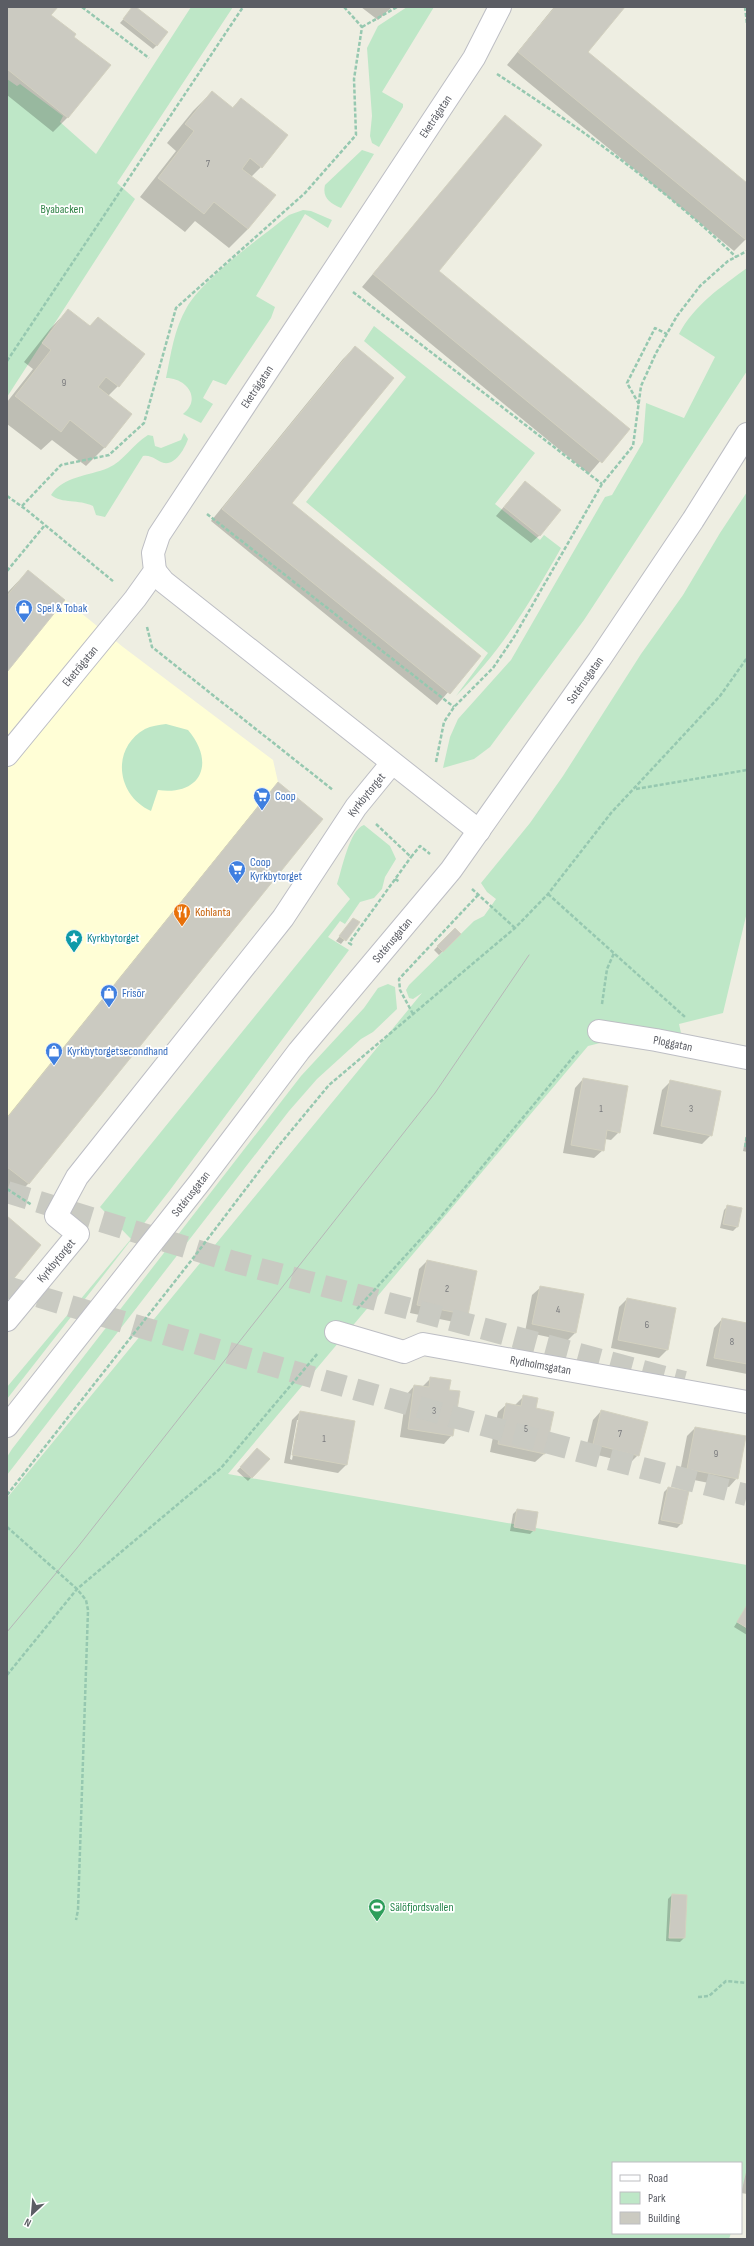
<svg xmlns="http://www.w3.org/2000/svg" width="754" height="2246" font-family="'Sofia Sans Condensed',sans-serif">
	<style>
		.commercial { fill: #fffed6 }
		.green { fill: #bee7c7 }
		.shadow { fill: #0003; fill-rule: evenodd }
		.building { fill: #cbcac1; stroke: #d3d1c0 }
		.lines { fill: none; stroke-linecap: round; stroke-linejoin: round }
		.trunk-tunnel { stroke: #c9cac2; stroke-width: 22; stroke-dasharray: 22 11; stroke-linecap: butt }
		.minor-casing { stroke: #bdbec4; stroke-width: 24 }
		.tertiary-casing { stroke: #bdbec4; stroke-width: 24 }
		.path { stroke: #96c8b0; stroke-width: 2.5; stroke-dasharray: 4 2; stroke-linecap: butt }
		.minor { stroke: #fff; stroke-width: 22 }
		.tertiary { stroke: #fff; stroke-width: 22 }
		.tram { stroke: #b6b6b7; stroke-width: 1 }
		.labels { text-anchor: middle; stroke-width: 3.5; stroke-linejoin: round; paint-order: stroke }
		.number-label { font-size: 10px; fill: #77787b }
		.street-label { font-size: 12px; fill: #5b5d64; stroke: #fff }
		.park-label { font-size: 12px; fill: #318447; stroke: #fff }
		.shop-label { font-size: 12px; fill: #366cbe; stroke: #fff; text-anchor: start }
		.food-label { font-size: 12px; fill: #c56008; stroke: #fff; text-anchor: start }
		.culture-label { font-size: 12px; fill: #0d838f; stroke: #fff; text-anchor: start }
		.leisure-label { font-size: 12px; fill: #27864d; stroke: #fff; text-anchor: start }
	</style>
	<rect width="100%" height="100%" fill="#eeeee2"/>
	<path class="commercial" d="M 65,600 L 123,647 L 273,760 L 278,782 L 8,1117 L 7,672 Z"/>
	<path class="green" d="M 191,7 L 233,7 L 117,183 L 135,199 L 7,397 L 7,79 L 17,86 L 20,84 L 63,116 L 60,122 L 96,154 Z
		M 407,7 L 434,7 L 382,92 L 403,104 L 403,107 L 379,147 L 372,143 L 370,136 L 372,116 L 367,48 L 378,26 Z
		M 362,150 L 374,154 L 341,208 C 330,203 322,198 325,185 Z
		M 303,210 L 311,211 L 332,220 L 328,228 L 305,214 L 256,296 L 275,307 L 271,318 L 226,385 L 213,380 L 203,398 L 213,404 L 201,423 L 183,414 C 202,399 187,378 166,378 C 171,354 174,329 187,307 C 204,278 261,237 289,215 Z
		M 747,268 L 747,371 L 584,620 L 490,747 L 474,759 L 443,768 L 450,737 L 458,719 L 511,660 L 605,497 L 612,495 L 643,442 L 646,403 L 684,418 L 715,357 L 679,334 C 694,305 721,287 747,268 Z
		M 374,326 L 535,453 L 495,504 L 540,540 L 544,535 L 561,548 C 530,603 501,651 456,696 L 488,653 L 306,502 L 406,377 L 364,341 Z
		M 184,433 L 188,439 C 185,448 176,465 164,463 C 157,461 151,454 143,456 L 105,517 L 96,515 L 93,506 C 79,499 62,504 51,495 C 63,476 89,476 108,468 C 124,461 133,444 148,435 L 153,436 L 155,446 L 161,448 L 181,440 Z
		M 747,492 L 747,912 L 723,1013 L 679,1024 L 681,1033 L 679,1037 L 644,1032 L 588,1046 L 228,1474 L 747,1565 L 747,2168 L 741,2192 L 741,2163 L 613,2163 L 613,2233 L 731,2233 L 729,2239 L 7,2239 L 7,1498 L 422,993 L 413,999 L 409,998 L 406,990 L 409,985 L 474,921 L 484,916 L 496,899 L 487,892 L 481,883 L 530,823 L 563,776 L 641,654 L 683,595 L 720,533 Z
		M 166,724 L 188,730 C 216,763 201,796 158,790 L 151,811 C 117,796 110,749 145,729 C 151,726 159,725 166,724 Z
		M 364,825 L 390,846 L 396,859 L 385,877 L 382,889 L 374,898 L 360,902 L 345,924 L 340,921 L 328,937 L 349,950 L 170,1190 L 7,1399 L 7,1387 L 131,1239 L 100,1207 L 350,899 L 337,884 C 342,870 349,830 364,825 Z
		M 388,984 L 395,987 L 397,1009 L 373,1032 L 361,1039 L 317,1079 L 289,1111 L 7,1475 L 7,1457 L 12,1449 L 301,1076 L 364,1008 L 378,988 Z"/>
	<path class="shadow" d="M 7,7 L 57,7 L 50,15 L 72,37 L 68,117 L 53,132 L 7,95 Z
		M 134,7 L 157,45 L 153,49 L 120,23 Z
		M 361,7 L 392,7 L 378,20 Z
		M 554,7 L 624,7 L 586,52 L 747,184 L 747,238 L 734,251 L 507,65 Z
		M 212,92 L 232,108 L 241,99 L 261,167 L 251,177 L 248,229 L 229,248 L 195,221 L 185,232 L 140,197 L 176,151 L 167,143 L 193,111 Z
		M 505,116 L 437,271 L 628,429 L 589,474 L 362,287 Z
		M 68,310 L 89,327 L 98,318 L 118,386 L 108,396 L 105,447 L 86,466 L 52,440 L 41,450 L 7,424 L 7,402 L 33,369 L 24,362 L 50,329 Z
		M 355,347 L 291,503 L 479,656 L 437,705 L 211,521 L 343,359 Z
		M 525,482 L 540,535 L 531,543 L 496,516 Z
		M 28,571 L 7,670 L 7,593 Z
		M 278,784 L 322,819 L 28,1184 L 16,1196 L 7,1188 L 7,1117 L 266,796 Z
		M 359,922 L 341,944 L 336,941 L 350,923 Z
		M 455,929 L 460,934 L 439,955 L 434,950 Z
		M 583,1079 L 619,1132 L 611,1140 L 605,1139 L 603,1150 L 594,1158 L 563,1153 L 575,1088 Z
		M 670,1082 L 711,1135 L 702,1144 L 653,1134 L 662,1090 Z
		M 747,1131 L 747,1152 L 743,1151 Z
		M 728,1206 L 737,1227 L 733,1231 L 720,1228 L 724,1210 Z
		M 427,1261 L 468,1315 L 459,1323 L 410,1313 L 419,1269 Z
		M 541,1287 L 575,1333 L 567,1341 L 525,1332 L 532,1295 Z
		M 627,1299 L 667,1350 L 659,1358 L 611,1348 L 619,1307 Z
		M 722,1319 L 747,1324 L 747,1374 L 706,1366 L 714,1328 Z
		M 431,1378 L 448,1390 L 452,1435 L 444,1444 L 400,1437 L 406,1395 L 414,1386 L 422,1387 Z
		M 524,1396 L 535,1409 L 544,1454 L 535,1462 L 490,1452 L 498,1412 L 507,1404 L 515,1405 Z
		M 601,1411 L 638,1455 L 630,1463 L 585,1452 L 593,1420 Z
		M 300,1412 L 347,1464 L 338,1473 L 284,1463 L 292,1420 ZM 297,1420 L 299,1420 L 292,1460 L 290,1459 Z
		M 695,1428 L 737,1478 L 729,1487 L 679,1477 L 687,1436 Z
		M 253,1453 L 268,1459 L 248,1481 L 237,1471 Z
		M 668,1488 L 687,1492 L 681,1524 L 677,1528 L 658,1524 L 664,1492 Z
		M 517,1510 L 534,1530 L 530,1534 L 510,1531 L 513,1514 Z
		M 747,1606 L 747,1635 L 734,1627 Z
		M 672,1895 L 684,1938 L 680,1942 L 666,1941 L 668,1899 Z
		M 747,2168 L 747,2194 L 741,2193 Z"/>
	<path class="building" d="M 7,7 L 58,7 L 51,15 L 76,34 L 74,37 L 111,65 L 68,118 L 7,69 Z
		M 132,7 L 136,7 L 168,32 L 157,46 L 123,19 Z
		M 555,7 L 625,7 L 588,52 L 747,183 L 746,240 L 518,52 Z
		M 212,91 L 233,108 L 241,98 L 288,135 L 262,168 L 250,158 L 242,169 L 276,195 L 248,229 L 214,202 L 204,214 L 158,178 L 194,131 L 185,124 Z
		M 505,115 L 542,145 L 439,271 L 630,429 L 602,463 L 373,274 Z
		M 68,309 L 90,326 L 98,317 L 145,354 L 119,387 L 106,377 L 98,387 L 132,414 L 105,448 L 70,420 L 61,432 L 15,396 L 51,350 L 42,343 Z
		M 355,346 L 394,378 L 292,503 L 481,656 L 450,694 L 222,509 Z
		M 525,481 L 561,510 L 540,536 L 504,507 Z
		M 28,570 L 65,600 L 7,672 L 7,596 Z
		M 278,782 L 323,819 L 29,1184 L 7,1167 L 7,1116 L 8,1117 Z
		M 353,918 L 360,922 L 346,941 L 339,936 Z
		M 455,928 L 461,934 L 443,952 L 437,946 Z
		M 583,1078 L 628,1086 L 620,1133 L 607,1130 L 604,1151 L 571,1145 Z
		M 670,1080 L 721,1091 L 712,1136 L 661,1126 Z
		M 727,1205 L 742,1208 L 738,1227 L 723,1224 Z
		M 7,1216 L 41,1245 L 7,1287 Z
		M 427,1260 L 477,1271 L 468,1315 L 417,1305 Z
		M 540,1286 L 584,1294 L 576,1333 L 532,1324 Z
		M 627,1298 L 676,1308 L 668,1350 L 618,1340 Z
		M 722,1318 L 747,1323 L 747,1364 L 714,1358 Z
		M 430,1377 L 451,1380 L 449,1390 L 460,1391 L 453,1436 L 408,1429 L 414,1385 L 429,1387 Z
		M 523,1395 L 538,1398 L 536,1408 L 554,1412 L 545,1454 L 498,1444 L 506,1403 L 521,1406 Z
		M 601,1410 L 648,1422 L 639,1456 L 593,1444 Z
		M 300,1411 L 355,1421 L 347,1465 L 292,1455 Z
		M 695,1427 L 746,1436 L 738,1479 L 687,1469 Z
		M 257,1448 L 270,1459 L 252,1478 L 240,1467 Z
		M 668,1487 L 689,1491 L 682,1524 L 661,1520 Z
		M 517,1509 L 538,1512 L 535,1531 L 514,1527 Z
		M 747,1605 L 747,1628 L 737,1622 Z
		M 672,1894 L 687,1895 L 685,1938 L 669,1938 Z"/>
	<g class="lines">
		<path class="trunk-tunnel" d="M 7,1192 L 234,1262 L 684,1382
			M 7,1287 C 252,1361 499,1432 747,1495"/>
		<g class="minor-casing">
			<g id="minor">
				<path d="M 155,571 L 164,582 L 479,831"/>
				<path id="s1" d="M 7,755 L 135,599 L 155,571 L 153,553 L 159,535 L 474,58 L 500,7"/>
				<path id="s2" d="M 599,1031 L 656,1040 L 747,1058"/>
				<path id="s3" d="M 7,1320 L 78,1234 L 56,1216 L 77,1177 L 283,918 L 356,807 L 392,763"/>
				<path id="s4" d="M 336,1332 L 404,1352 L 423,1344 L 747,1402"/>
			</g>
		</g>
		<g class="tertiary-casing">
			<g id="tertiary">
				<path id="s5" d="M 7,1426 L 200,1182 L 299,1051 L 451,870 L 599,660 L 693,520 L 747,434"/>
			</g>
		</g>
		<path class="path" d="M 82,7 L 149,58
			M 745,7 L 747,24
			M 362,27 L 397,7
			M 497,74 C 580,128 665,188 736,257
			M 353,292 L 602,484
			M 7,361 L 243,7
			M 639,404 L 627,383 L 655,328 L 667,334
			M 7,496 L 28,511 L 114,582
			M 22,506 L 61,465 L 109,455 L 144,423 L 176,308 L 305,193 L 356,135 L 354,79 L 362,27 L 344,7
			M 207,514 L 454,707
			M 7,571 L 45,525
			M 147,627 L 152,647 L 333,790
			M 436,762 L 444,722 L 454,707 L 493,668 L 514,637 L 602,484 L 633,446 L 641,386 L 656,353 L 677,316 L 700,286 L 728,261 L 747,251
			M 636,789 L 747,770
			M 376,824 L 411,857 L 420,846 L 430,854
			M 395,879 L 400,882
			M 472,889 L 515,928
			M 548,894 L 685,1017
			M 352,945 L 349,943 L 411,857
			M 602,1004 L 607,969 L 614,953
			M 413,1014 L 400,990 L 399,979 L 478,895
			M 745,1147 L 747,1135
			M 7,1189 L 32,1205
			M 357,1309 L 438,1220 L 579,1050
			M 7,1495 L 194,1257 L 276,1149 L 329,1085 L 515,928 L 548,894 L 611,813 L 720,696 L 747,658
			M 7,1527 L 77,1589 L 86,1600 L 88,1610 L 78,1910 L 76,1920
			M 7,1675 L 77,1589 L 221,1468 L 318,1353
			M 698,1997 L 709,1996 L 726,1981 L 747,1983"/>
		<use href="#minor" class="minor"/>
		<use href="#tertiary" class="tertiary"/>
		<path class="tram" d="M 7,1632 L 77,1548 L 435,1093 L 529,955"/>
	</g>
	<defs>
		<g id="shop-pin" transform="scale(0.9)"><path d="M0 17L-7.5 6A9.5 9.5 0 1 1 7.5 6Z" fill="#3f7fe0" stroke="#fff"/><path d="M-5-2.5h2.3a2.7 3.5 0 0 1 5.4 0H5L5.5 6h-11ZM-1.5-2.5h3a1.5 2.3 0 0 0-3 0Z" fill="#fff"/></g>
		<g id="supermarket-pin" transform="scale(0.9)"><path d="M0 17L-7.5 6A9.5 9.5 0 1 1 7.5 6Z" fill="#3f7fe0" stroke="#fff"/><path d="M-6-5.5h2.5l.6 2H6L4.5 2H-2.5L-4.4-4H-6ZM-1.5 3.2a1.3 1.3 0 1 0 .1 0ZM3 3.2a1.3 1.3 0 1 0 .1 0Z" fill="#fff"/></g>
		<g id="restaurant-pin" transform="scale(0.9)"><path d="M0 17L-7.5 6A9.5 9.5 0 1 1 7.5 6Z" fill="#e8710a" stroke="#fff"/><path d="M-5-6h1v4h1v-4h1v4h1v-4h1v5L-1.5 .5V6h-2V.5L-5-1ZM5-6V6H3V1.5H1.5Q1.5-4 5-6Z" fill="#fff"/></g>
		<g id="sight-pin" transform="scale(0.9)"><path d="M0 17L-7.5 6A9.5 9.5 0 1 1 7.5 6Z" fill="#0f9aa8" stroke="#fff"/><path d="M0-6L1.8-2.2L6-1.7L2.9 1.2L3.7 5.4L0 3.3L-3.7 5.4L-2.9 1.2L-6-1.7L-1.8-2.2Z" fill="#fff"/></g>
		<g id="stadium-pin" transform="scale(0.9)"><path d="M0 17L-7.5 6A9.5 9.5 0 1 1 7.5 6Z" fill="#2e9e5b" stroke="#fff"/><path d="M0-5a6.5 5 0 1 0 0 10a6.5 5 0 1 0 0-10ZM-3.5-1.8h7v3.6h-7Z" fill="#fff"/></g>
	</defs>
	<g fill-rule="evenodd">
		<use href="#shop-pin" x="24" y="608"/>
		<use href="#supermarket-pin" x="262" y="796"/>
		<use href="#supermarket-pin" x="237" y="869"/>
		<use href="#restaurant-pin" x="182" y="912"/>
		<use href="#sight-pin" x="74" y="938"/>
		<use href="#shop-pin" x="109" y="993"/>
		<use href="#shop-pin" x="54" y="1051"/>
		<use href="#stadium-pin" x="377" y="1907"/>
	</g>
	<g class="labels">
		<g class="number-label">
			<text x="208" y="167">7</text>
			<text x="64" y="386">9</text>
			<text x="601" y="1112">1</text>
			<text x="691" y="1112">3</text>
			<text x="447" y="1292">2</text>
			<text x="558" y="1313">4</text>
			<text x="647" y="1328">6</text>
			<text x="732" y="1345">8</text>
			<text x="434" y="1414">3</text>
			<text x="526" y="1432">5</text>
			<text x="620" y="1437">7</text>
			<text x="324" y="1442">1</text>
			<text x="716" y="1457">9</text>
		</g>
		<g class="street-label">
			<text dy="4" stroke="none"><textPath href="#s1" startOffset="775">Eketrägatan</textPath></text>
			<text dy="4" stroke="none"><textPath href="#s1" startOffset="451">Eketrägatan</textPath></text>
			<text dy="4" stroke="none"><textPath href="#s1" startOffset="115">Eketrägatan</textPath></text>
			<text dy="4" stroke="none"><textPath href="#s5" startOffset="944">Sotérusgatan</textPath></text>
			<text dy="4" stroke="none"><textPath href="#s3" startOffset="664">Kyrkbytorget</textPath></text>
			<text dy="4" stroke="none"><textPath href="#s5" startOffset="620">Sotérusgatan</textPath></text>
			<text dy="4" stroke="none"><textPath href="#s2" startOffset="75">Ploggatan</textPath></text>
			<text dy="4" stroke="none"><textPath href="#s5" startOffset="296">Sotérusgatan</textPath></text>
			<text dy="4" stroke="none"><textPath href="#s3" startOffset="77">Kyrkbytorget</textPath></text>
			<text dy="4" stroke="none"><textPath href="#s4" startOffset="211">Rydholmsgatan</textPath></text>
		</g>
		<g class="park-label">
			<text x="62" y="213">Byabacken</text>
		</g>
		<g class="shop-label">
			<text x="37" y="612">Spel &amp; Tobak</text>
			<text x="275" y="800">Coop</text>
			<text x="250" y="866">Coop<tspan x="250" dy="14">Kyrkbytorget</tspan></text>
			<text x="122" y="997">Frisör</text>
			<text x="67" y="1055">Kyrkbytorgetsecondhand</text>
		</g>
		<g class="food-label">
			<text x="195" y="916">Kohlanta</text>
		</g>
		<g class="culture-label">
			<text x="87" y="942">Kyrkbytorget</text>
		</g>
		<g class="leisure-label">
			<text x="390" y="1911">Sälöfjordsvallen</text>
		</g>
	</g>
	<rect width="754" height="2246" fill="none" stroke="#5b5d64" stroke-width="16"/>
	<rect x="612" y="2162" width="130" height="72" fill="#ffffff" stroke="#bdbec1"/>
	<rect x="620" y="2175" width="20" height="6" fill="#ffffff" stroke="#bdbec1"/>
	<text x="648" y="2182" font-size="12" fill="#5b5d64">Road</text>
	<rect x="620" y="2192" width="20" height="12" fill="#bee7c7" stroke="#bdbec1"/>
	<text x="648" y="2202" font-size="12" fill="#5b5d64">Park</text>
	<rect x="620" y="2212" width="20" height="12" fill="#cbcac1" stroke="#bdbec1"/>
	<text x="648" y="2222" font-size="12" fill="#5b5d64">Building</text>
	<g transform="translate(32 2214) rotate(206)" stroke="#ffffff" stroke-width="3" paint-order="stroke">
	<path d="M0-3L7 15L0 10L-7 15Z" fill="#5b5d64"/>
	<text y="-6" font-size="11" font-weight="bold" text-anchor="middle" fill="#5b5d64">N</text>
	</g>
</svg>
